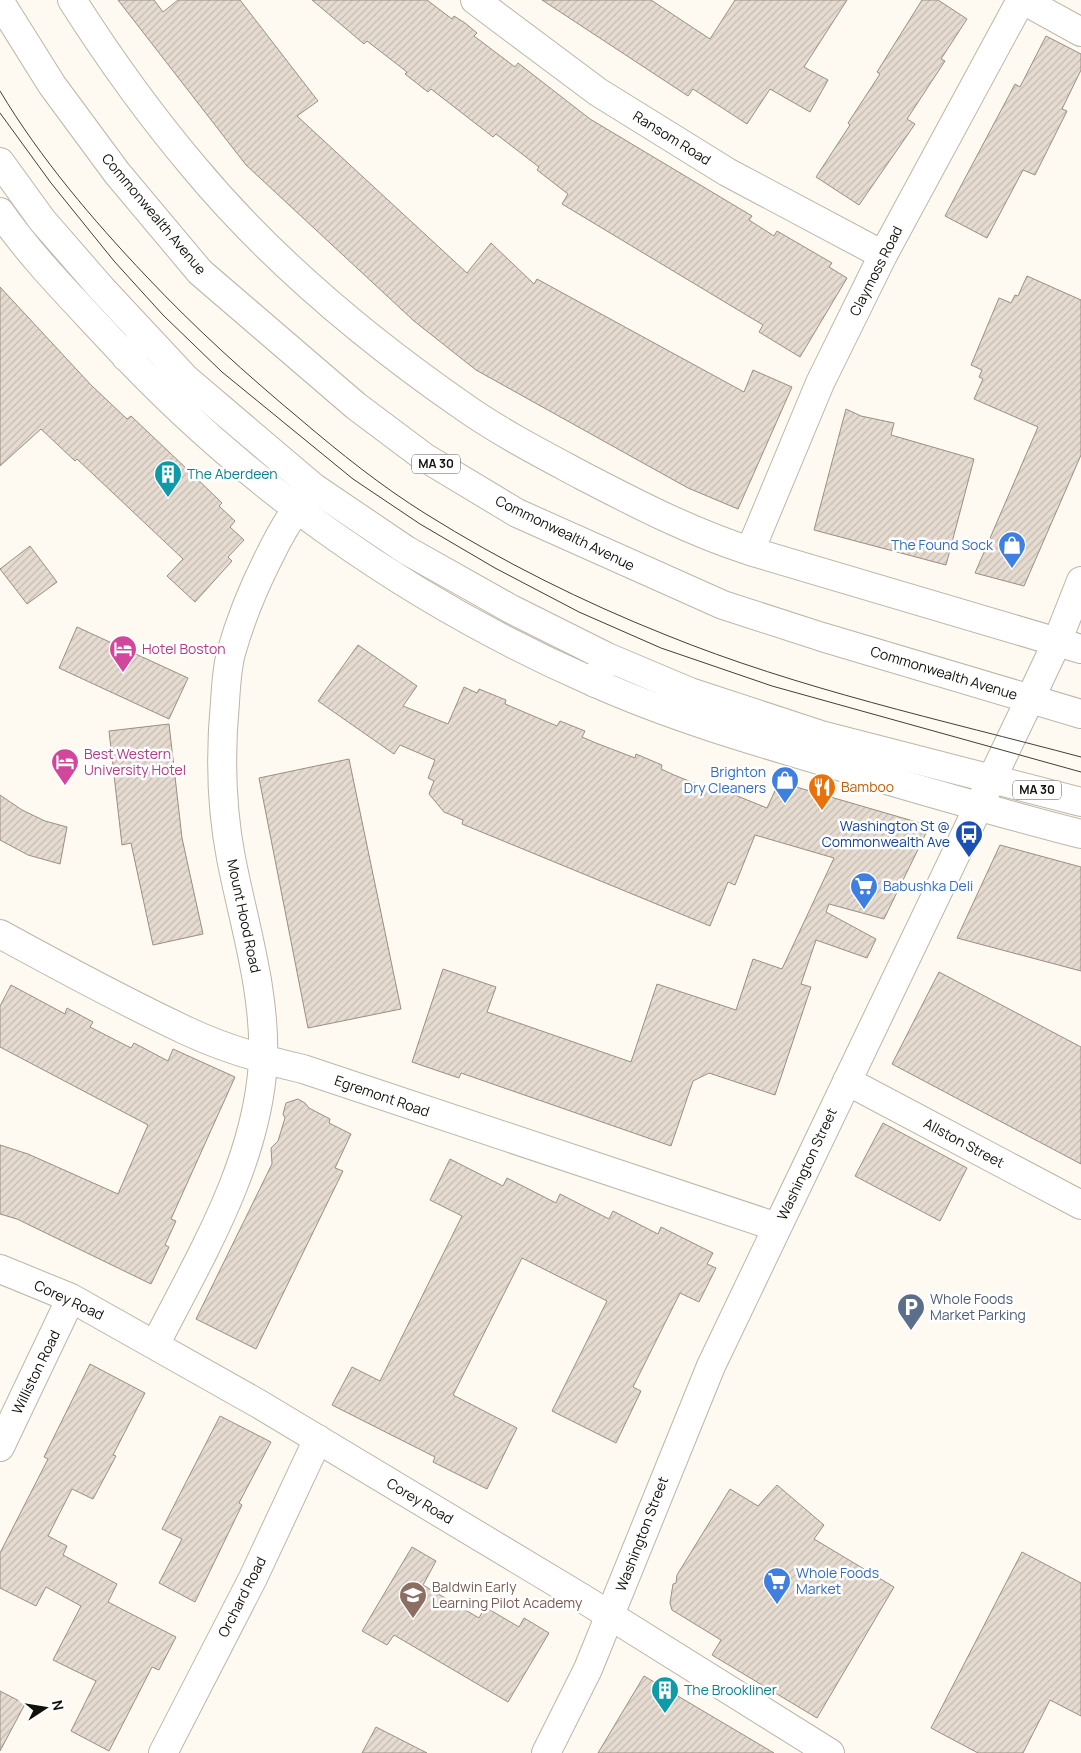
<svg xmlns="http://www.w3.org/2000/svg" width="1081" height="1753" font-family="Manrope,sans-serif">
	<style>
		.building { fill: url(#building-hatch); stroke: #998f84 }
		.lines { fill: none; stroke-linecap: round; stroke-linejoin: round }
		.minor-casing { stroke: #bdb5a8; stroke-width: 30 }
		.major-casing { stroke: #bdb5a8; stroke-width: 30 }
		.minor { stroke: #fff; stroke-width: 28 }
		.major { stroke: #fff; stroke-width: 28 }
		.tram { stroke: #413f39; stroke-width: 1 }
		.labels { text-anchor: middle; stroke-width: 5; stroke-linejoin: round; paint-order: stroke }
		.shield { fill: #fff; stroke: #595854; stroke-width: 1 }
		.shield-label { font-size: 12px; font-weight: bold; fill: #12100b }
		.street-label { font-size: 14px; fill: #12100b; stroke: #fff }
		.culture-label { font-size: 14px; fill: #0d838f; stroke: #fff; text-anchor: start }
		.shop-label { font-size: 14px; fill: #366cbe; stroke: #fff; text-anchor: end }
		.hotel-label { font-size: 14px; fill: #b23c85; stroke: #fff; text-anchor: start }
		.food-label { font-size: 14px; fill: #c56008; stroke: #fff; text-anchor: start }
		.transit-label { font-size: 14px; fill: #164399; stroke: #fff; text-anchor: end }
		.service-label { font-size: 14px; fill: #4e5e75; stroke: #fff; text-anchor: start }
		.education-label { font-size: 14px; fill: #785e54; stroke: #fff; text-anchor: start }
	</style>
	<defs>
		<pattern id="building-hatch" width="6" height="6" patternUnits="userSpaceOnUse" patternTransform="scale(1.25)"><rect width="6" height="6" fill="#e6dbd0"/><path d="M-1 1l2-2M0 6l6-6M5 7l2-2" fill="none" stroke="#c4bbb1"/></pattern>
	</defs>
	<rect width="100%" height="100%" fill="#fef9f1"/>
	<path class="building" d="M 118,0 L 154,0 L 163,12 L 178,0 L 240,0 L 318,101 L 297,116 L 467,273 L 491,243 L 534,284 L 537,279 L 744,392 L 753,370 L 792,387 L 738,509 L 688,488 L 476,370 L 414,321 L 246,165 Z
		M 312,0 L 427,0 L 452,19 L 454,16 L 465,23 L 477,33 L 474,36 L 515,67 L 518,63 L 590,119 L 752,216 L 749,220 L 774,236 L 777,231 L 832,263 L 829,267 L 847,278 L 800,357 L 759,332 L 763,325 L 562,204 L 568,194 L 537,170 L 539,167 L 496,134 L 493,137 L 431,89 L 428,92 L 405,74 L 407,72 L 367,41 L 364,44 Z
		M 542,0 L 651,0 L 710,39 L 735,0 L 847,0 L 804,67 L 828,80 L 810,112 L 770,89 L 747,124 L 693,89 L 688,96 Z
		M 922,0 L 938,0 L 967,19 L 941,59 L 945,61 L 907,119 L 915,124 L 859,205 L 816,177 L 850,125 L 848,123 L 880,74 L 877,72 Z
		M 1046,36 L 1081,54 L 1081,70 L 1062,109 L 1067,111 L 1035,175 L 1023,170 L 987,238 L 945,216 L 1015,84 L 1020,87 Z
		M 1027,276 L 1081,300 L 1081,455 L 1024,586 L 975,573 L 1038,427 L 974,399 L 983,379 L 979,377 L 982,370 L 971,365 L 999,298 L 1011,303 L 1015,295 L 1018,296 Z
		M 0,287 L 91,385 L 127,419 L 131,416 L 187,469 L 222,503 L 219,506 L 235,521 L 230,527 L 244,540 L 228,557 L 232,561 L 195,602 L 167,576 L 183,559 L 77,459 L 75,461 L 41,429 L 0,466 Z
		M 846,409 L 861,416 L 894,423 L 891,435 L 974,459 L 946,565 L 814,530 Z
		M 30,546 L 57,582 L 27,604 L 0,569 Z
		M 77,627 L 188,678 L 169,719 L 59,668 Z
		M 358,645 L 417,686 L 403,706 L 448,724 L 464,687 L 477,693 L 479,689 L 506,700 L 505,704 L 557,726 L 560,721 L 585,731 L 582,737 L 596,743 L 635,758 L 636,754 L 662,765 L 661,769 L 674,775 L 714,791 L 715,787 L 767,808 L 779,782 L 920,823 L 926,833 L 884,919 L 829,904 L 826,912 L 876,939 L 867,958 L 816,940 L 801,984 L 811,987 L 775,1095 L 709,1073 L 693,1081 L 671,1146 L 461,1073 L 459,1078 L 412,1062 L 443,969 L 496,987 L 487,1012 L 631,1062 L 657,984 L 736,1010 L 753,959 L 782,969 L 834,858 L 755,835 L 735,885 L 728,882 L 710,926 L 462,824 L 463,820 L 444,812 L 429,794 L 434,781 L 428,778 L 435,760 L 400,745 L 394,754 L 318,701 Z
		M 169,724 L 182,838 L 203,934 L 153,945 L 131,843 L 122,845 L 109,731 Z
		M 349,759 L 401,1009 L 308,1028 L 259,778 Z
		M 0,795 L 22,810 L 45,821 L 67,827 L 60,864 L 28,855 L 0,840 Z
		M 1000,845 L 1081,867 L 1081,971 L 957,938 Z
		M 939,972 L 1081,1047 L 1081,1164 L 892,1064 Z
		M 11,985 L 65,1014 L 67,1008 L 93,1022 L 90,1027 L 131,1048 L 134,1043 L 168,1061 L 173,1049 L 235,1077 L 171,1219 L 176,1221 L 165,1245 L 169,1247 L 151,1284 L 17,1219 L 0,1214 L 0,1145 L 28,1154 L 118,1194 L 148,1125 L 0,1047 L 0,1006 Z
		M 298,1099 L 305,1103 L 309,1108 L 330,1119 L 329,1123 L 351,1134 L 335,1168 L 343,1171 L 256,1349 L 196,1319 L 272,1164 L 271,1148 L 278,1141 L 285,1118 L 283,1114 L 286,1103 Z
		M 883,1123 L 967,1168 L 940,1221 L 855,1176 Z
		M 450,1159 L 503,1186 L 507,1178 L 556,1203 L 560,1194 L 609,1219 L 613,1211 L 658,1234 L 661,1227 L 713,1253 L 707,1264 L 716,1268 L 699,1302 L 680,1293 L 633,1387 L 641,1391 L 616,1443 L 552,1411 L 607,1301 L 522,1258 L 453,1395 L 517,1428 L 487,1489 L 433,1462 L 435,1457 L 332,1405 L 352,1367 L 380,1381 L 462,1216 L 430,1200 Z
		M 90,1364 L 145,1393 L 113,1455 L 116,1456 L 93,1499 L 72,1489 L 48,1536 L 67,1546 L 63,1555 L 117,1584 L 108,1602 L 176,1637 L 159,1670 L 152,1667 L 109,1751 L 71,1731 L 96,1681 L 53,1660 L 81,1606 L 46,1587 L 36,1606 L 0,1588 L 0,1553 L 48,1459 L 44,1457 Z
		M 220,1416 L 271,1442 L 239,1503 L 242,1505 L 195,1602 L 159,1583 L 182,1539 L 162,1529 Z
		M 777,1485 L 824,1525 L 814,1539 L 894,1587 L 817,1718 L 712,1655 L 721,1640 L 672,1610 L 670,1603 L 673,1584 L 676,1583 L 677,1575 L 730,1489 L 758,1506 Z
		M 412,1547 L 436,1561 L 423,1585 L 479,1618 L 485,1607 L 519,1627 L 524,1618 L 549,1633 L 508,1702 L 394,1635 L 387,1645 L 362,1631 Z
		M 1022,1552 L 1081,1583 L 1081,1716 L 1050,1700 L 1023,1753 L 978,1753 L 931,1728 Z
		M 644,1676 L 774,1753 L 598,1753 Z
		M 0,1691 L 25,1704 L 0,1751 Z
		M 376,1727 L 427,1753 L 362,1753 Z"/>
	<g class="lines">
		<g class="minor-casing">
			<path id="minor" d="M 72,0 C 109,58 149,114 193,166 C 271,260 367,340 467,409 C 503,434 544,455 583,476 C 637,504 691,532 750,551 L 1081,649
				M 475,0 L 598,92 L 727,172 L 883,255
				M 1023,0 L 1081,32
				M 0,212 C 32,258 71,297 109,338 C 244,485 409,601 591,681 C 673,718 761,743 846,768 C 924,791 1002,814 1081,834
				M 750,551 L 820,383 L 883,255 L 1021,0
				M 0,934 C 62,968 123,1001 187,1031 C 223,1048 264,1060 303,1069 L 777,1227
				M 847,1081 L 1081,1205
				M 0,1269 L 71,1298 L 259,1404 L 582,1598 L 830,1753
				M 155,1345 C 201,1255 257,1164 263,1062 C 266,992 244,925 231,858 C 221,806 220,755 225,702 C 226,686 227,668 231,653 C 240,621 252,591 267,561 C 278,538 290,516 306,496
				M 0,1447 L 71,1298
				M 163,1753 L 253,1578 L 318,1439"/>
		</g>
		<g class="major-casing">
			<path id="major" d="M 0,2 L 52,85 L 117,173 L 200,272 L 356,406 L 424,457 L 517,513 L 723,605 L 822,637 L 1081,714
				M 0,162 L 42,220 L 102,289 L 186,379 L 313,487 L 406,550 L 511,609 L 607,657 L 690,692 L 821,735 L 1081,802
				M 126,357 L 146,338
				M 595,683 L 607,657
				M 546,1753 L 588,1669 L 711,1366 L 1030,699 L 1057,642 L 1081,581"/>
		</g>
		<use href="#minor" class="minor"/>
		<use href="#major" class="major"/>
		<path class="tram" d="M 0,91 C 40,158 93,220 146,276 C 195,328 246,374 300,419 C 340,453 381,486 426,514 C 501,561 583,602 666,635 C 799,689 942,720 1081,757
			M 0,113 L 51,183 L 114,261 L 163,315 L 222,372 L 353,479 L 420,524 L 495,568 L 579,612 L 661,648 L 772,686 L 1081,772"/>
	</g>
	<defs>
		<g id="building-pin" transform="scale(1.4375)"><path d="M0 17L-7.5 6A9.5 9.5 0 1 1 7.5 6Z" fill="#0f9aa8" stroke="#fff"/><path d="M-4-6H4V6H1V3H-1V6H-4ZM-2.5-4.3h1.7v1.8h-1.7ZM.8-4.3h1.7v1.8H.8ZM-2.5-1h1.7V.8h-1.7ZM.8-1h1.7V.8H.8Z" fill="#fff"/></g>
		<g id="shop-pin" transform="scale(1.4375)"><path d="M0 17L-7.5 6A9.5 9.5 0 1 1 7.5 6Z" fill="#3f7fe0" stroke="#fff"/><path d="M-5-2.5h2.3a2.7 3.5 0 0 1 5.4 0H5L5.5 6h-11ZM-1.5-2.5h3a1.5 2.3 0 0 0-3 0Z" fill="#fff"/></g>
		<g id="hotel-pin" transform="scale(1.4375)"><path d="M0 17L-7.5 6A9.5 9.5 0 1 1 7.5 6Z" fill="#d1479c" stroke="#fff"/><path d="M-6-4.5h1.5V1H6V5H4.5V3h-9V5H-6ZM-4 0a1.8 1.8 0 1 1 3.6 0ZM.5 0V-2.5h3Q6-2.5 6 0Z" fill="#fff"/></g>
		<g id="restaurant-pin" transform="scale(1.4375)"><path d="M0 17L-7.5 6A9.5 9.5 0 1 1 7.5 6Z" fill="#e8710a" stroke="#fff"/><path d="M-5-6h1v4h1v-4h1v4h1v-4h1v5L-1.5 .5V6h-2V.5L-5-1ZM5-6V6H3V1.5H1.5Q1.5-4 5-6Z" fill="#fff"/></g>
		<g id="bus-pin" transform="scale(1.4375)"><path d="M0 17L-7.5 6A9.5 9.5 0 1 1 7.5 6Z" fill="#1a4fb4" stroke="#fff"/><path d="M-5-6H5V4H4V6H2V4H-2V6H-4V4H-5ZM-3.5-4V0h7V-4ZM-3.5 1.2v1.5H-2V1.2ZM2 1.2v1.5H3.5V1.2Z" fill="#fff"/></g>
		<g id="supermarket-pin" transform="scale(1.4375)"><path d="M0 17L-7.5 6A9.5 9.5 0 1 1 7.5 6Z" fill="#3f7fe0" stroke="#fff"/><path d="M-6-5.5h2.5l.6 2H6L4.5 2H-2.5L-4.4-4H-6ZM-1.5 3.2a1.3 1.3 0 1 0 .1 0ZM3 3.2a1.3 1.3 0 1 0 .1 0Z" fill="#fff"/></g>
		<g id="parking-pin" transform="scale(1.4375)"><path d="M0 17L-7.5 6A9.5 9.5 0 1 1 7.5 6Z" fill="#5c6f8a" stroke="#fff"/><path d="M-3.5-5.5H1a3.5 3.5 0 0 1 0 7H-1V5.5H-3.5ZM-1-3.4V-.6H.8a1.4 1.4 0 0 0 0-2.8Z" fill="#fff"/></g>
		<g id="school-pin" transform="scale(1.4375)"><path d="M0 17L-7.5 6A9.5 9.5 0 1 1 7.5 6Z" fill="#8d6e63" stroke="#fff"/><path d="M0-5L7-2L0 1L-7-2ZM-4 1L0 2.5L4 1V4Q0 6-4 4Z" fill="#fff"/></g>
	</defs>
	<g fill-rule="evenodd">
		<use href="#building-pin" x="168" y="474"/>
		<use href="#shop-pin" x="1012" y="545"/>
		<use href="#hotel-pin" x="123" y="649"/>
		<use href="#hotel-pin" x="65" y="762"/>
		<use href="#shop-pin" x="785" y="780"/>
		<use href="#restaurant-pin" x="822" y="787"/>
		<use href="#bus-pin" x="969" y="834"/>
		<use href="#supermarket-pin" x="864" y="886"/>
		<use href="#parking-pin" x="911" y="1307"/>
		<use href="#supermarket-pin" x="777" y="1581"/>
		<use href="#school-pin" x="413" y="1595"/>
		<use href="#building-pin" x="665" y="1690"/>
	</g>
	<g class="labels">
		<g class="shield">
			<rect x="412" y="454.5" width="48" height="19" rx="4"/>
			<rect x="1013" y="780.5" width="48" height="19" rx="4"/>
		</g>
		<g class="shield-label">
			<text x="436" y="468">MA 30</text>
			<text x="1037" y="794">MA 30</text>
		</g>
		<g class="street-label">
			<text transform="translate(672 138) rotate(32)" y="5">Ransom Road</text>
			<text transform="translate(154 214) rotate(50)" y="5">Commonwealth Avenue</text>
			<text transform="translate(876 271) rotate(-63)" y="5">Claymoss Road</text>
			<text transform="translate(565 533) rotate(26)" y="5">Commonwealth Avenue</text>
			<text transform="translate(944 673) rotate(17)" y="5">Commonwealth Avenue</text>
			<text transform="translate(244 916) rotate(78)" y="5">Mount Hood Road</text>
			<text transform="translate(382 1096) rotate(19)" y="5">Egremont Road</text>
			<text transform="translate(964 1143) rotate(28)" y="5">Allston Street</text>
			<text transform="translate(807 1164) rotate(-65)" y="5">Washington Street</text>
			<text transform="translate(69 1300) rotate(25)" y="5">Corey Road</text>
			<text transform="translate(36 1372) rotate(-64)" y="5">Williston Road</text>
			<text transform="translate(420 1501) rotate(31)" y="5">Corey Road</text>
			<text transform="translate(642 1534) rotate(-69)" y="5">Washington Street</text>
			<text transform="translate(242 1597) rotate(-63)" y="5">Orchard Road</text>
		</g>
		<g class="culture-label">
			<text x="187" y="479">The Aberdeen</text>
			<text x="684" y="1695">The Brookliner</text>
		</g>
		<g class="shop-label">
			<text x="993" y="550">The Found Sock</text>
			<text x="766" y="777">Brighton<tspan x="766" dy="16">Dry Cleaners</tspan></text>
			<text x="883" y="891" text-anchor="start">Babushka Deli</text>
			<text x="796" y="1578" text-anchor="start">Whole Foods<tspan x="796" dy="16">Market</tspan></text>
		</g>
		<g class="hotel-label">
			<text x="142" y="654">Hotel Boston</text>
			<text x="84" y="759">Best Western<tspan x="84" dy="16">University Hotel</tspan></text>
		</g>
		<g class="food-label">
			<text x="841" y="792">Bamboo</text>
		</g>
		<g class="transit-label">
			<text x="950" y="831">Washington St @<tspan x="950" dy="16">Commonwealth Ave</tspan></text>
		</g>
		<g class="service-label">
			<text x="930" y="1304">Whole Foods<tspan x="930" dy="16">Market Parking</tspan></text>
		</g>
		<g class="education-label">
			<text x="432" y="1592">Baldwin Early<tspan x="432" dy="16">Learning Pilot Academy</tspan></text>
		</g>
	</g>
	<g transform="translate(45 1708) rotate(78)" stroke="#ffffff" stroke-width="4" paint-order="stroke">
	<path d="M0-4L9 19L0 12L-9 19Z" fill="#12100b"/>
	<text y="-8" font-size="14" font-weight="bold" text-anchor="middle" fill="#12100b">N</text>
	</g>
</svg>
